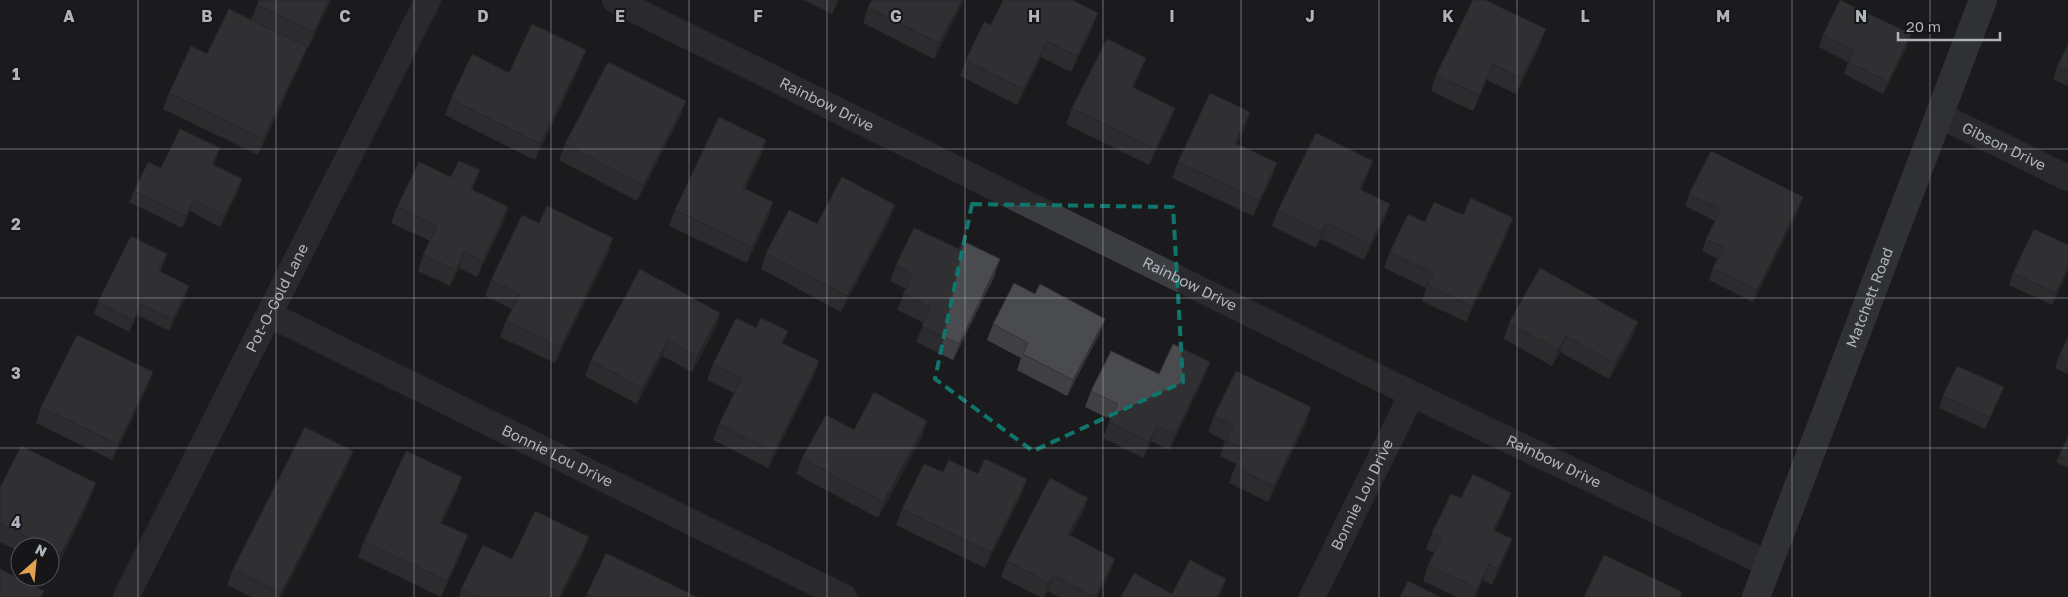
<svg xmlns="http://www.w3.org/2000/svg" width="2068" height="597" font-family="'Golos Text',sans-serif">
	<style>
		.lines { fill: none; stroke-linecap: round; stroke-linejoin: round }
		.street { stroke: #3c3d41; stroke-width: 26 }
		.secondary { stroke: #4a4d51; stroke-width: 28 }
		.wall { fill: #404044 }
		.shaded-wall { fill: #343437 }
		.building { fill: #4a4b4f; stroke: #343437 }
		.marked { fill: none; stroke: #0f766e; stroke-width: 4; stroke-dasharray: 10 6; stroke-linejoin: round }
		.grid { fill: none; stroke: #afb3bb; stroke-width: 1; stroke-opacity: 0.55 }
		.labels { text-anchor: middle; stroke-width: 4; stroke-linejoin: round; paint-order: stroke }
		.street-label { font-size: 15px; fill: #afb3bb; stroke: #161618 }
		.grid-label { font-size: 16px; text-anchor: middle; font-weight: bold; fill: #afb3bb; stroke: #161618; stroke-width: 4; stroke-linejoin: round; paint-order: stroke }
	</style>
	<rect width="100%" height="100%" fill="#1b1b1d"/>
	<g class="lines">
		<g class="street">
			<path id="s1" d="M 615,0 L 1412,394 L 1768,564"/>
			<path id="s2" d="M 1941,116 L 2068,178"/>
			<path id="s3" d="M 270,315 L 844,597"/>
			<path id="s4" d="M 126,597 L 428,0"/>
			<path id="s5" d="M 1312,597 L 1412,394"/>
		</g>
		<path class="secondary" id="s6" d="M 1756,597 L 1983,0"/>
	</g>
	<path class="wall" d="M 259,0 L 331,0 L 308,48 L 307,48 L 301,63 L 258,155 L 163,109 L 169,93 L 207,54 L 251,20 Z
		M 804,0 L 839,0 L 832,14 Z
		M 872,0 L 964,0 L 934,59 L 863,23 L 868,7 Z
		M 991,25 L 1092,29 L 1071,72 L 1041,57 L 1017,105 L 960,76 L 966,60 Z
		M 1823,35 L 1907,46 L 1883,94 L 1844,74 L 1848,62 L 1819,47 Z
		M 1540,45 L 1516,94 L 1487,80 L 1473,111 L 1431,91 L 1436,75 Z
		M 2068,45 L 2068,86 L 2053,79 L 2057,67 Z
		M 580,66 L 535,160 L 445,115 L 451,99 L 509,73 Z
		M 1140,74 L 1133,88 L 1169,124 L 1149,165 L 1066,124 L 1072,108 Z
		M 680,117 L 637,201 L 559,160 L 565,144 Z
		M 1245,128 L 1237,144 L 1277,163 L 1271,179 L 1253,216 L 1172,178 L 1178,162 Z
		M 766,140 L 761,156 L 745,189 L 768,218 L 747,263 L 669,226 L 675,210 Z
		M 220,148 L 213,165 L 242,179 L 238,191 L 220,227 L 190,211 L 182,228 L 129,202 L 134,191 L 161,168 Z
		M 451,177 L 474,186 L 472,190 L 508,207 L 503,223 L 477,277 L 459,268 L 450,286 L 418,271 L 423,255 L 430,241 L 391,223 L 397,207 Z
		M 1367,177 L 1361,190 L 1390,204 L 1384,220 L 1364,260 L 1321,239 L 1316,248 L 1272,226 L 1278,210 Z
		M 1689,194 L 1803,197 L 1799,209 L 1753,302 L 1709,280 L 1713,268 L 1718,259 L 1702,251 L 1706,239 L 1715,221 L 1685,206 Z
		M 1463,215 L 1507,234 L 1466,322 L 1422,301 L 1426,288 L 1384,268 L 1390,252 L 1425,222 Z
		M 889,221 L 841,312 L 761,269 L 766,253 L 817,224 Z
		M 539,223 L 608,254 L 555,363 L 500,337 L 506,321 L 512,309 L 485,296 L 491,280 Z
		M 2068,245 L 2068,270 L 2052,305 L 2009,285 L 2013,273 Z
		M 896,265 L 995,275 L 953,360 L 916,342 L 924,323 L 897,310 L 906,289 L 890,281 Z
		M 163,266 L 160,271 L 185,298 L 169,331 L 137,315 L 129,332 L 94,314 L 98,302 Z
		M 1035,294 L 1105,319 L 1099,335 L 1067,396 L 1017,370 L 1021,358 L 987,340 L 993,324 Z
		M 720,313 L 715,329 L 692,372 L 662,356 L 637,404 L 585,376 L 591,360 Z
		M 1638,322 L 1632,338 L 1609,379 L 1560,352 L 1552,366 L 1504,339 L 1509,323 Z
		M 2068,337 L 2068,374 L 2055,368 L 2059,356 Z
		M 784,344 L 819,361 L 813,377 L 768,468 L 713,440 L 719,424 L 734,393 L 707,380 L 713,364 Z
		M 1210,362 L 1204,378 L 1169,450 L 1151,441 L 1143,458 L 1103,438 L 1110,419 L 1085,407 L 1091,391 Z
		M 153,372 L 147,388 L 112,460 L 36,423 L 41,407 Z
		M 1943,396 L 1999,398 L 1985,429 L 1939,408 Z
		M 1311,407 L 1306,423 L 1268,502 L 1229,483 L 1236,464 L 1220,456 L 1225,441 L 1208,432 L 1214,416 Z
		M 854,430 L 922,437 L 878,518 L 796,474 L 802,458 Z
		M 2068,437 L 2068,468 L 2056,462 Z
		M 347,467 L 281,597 L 251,597 L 227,585 L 233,569 Z
		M 943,472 L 978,474 L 1027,479 L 1021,495 L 985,568 L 896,525 L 902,509 Z
		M 462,477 L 456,493 L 442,523 L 462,551 L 441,597 L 358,557 L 364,541 Z
		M 0,488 L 90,499 L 56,570 L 50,567 L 50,547 L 20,547 L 20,552 L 0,542 Z
		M 1511,493 L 1505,509 L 1495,530 L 1512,539 L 1506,555 L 1492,585 L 1483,580 L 1475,597 L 1457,597 L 1423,581 L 1428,565 L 1434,553 L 1426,549 L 1432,533 L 1461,498 Z
		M 1088,498 L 1082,514 L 1070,536 L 1109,575 L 1097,597 L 1059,597 L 1048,591 L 1044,597 L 1040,597 L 1001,577 L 1007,561 Z
		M 583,553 L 561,597 L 459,597 L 461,589 L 512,559 Z
		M 587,594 L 697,597 L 586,597 Z"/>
	<path class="shaded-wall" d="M 329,0 L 331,0 L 308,48 L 314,32 Z
		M 837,0 L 839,0 L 832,14 Z
		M 962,0 L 964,0 L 934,59 L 939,43 Z
		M 1098,13 L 1092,29 L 1071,72 L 1077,56 Z
		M 1546,29 L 1540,45 L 1516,94 L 1522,78 Z
		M 1911,34 L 1907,46 L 1883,94 L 1888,82 Z
		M 1047,41 L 1041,57 L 1017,105 L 1023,89 Z
		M 307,47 L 301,63 L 258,155 L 263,139 Z
		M 586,50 L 580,66 L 535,160 L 540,144 Z
		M 1146,58 L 1140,74 L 1126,103 L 1132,87 Z
		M 1493,64 L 1487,80 L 1473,111 L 1479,95 Z
		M 686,101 L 680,117 L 637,201 L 643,185 Z
		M 1175,108 L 1169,124 L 1149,165 L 1155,149 Z
		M 1250,112 L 1245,128 L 1229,159 L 1235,143 Z
		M 766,140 L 761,156 L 737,204 L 743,188 Z
		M 220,148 L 216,160 L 207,176 L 212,164 Z
		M 1373,161 L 1367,177 L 1353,205 L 1359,189 Z
		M 1277,163 L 1271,179 L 1253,216 L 1259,200 Z
		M 480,170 L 474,186 L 465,205 L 471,189 Z
		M 242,179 L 238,191 L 220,227 L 225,215 Z
		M 1803,197 L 1799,209 L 1753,302 L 1757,290 Z
		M 194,200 L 190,211 L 182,228 L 186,216 Z
		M 773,202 L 768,218 L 747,263 L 752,247 Z
		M 1390,204 L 1384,220 L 1364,260 L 1370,244 Z
		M 895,205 L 889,221 L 841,312 L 847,296 Z
		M 508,207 L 503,223 L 477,277 L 483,261 Z
		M 1513,218 L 1507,234 L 1466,322 L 1472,306 Z
		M 1327,223 L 1321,239 L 1316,248 L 1322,232 Z
		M 613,238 L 608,254 L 555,363 L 561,347 Z
		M 464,252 L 459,268 L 450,286 L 456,270 Z
		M 167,254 L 163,266 L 154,282 L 159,271 Z
		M 1000,259 L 995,275 L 953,360 L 959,344 Z
		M 2068,267 L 2068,270 L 2052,305 L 2056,293 Z
		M 189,286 L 185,298 L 169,331 L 173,319 Z
		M 141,304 L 137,315 L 129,332 L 134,320 Z
		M 720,313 L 715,329 L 692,372 L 697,356 Z
		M 1105,319 L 1099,335 L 1067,396 L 1073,380 Z
		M 1638,322 L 1632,338 L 1609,379 L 1615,363 Z
		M 1566,336 L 1560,352 L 1552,366 L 1558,350 Z
		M 668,340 L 662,356 L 637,404 L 642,388 Z
		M 819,361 L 813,377 L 768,468 L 774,452 Z
		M 1210,362 L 1204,378 L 1169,450 L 1175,434 Z
		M 153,372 L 147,388 L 112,460 L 118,444 Z
		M 1311,407 L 1306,423 L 1268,502 L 1274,486 Z
		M 927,421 L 922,437 L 878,518 L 883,502 Z
		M 1157,425 L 1151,441 L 1143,458 L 1149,442 Z
		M 353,451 L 347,467 L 281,597 L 279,597 Z
		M 462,477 L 456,493 L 435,539 L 440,523 Z
		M 1027,479 L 1021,495 L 985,568 L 991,552 Z
		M 96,483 L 90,499 L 56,570 L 61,554 Z
		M 1511,493 L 1505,509 L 1487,546 L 1493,530 Z
		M 1088,498 L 1082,514 L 1063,550 L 1068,534 Z
		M 468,535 L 462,551 L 441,597 L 447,581 Z
		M 589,537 L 583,553 L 561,597 L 559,597 Z
		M 1512,539 L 1506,555 L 1492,585 L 1497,569 Z
		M 1115,559 L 1109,575 L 1097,597 L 1095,597 Z
		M 1489,564 L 1483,580 L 1475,597 L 1474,597 L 1477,588 Z
		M 1053,575 L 1048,591 L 1044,597 L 1049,583 Z
		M 1226,579 L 1220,595 L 1219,597 L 1217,597 Z"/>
	<path class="building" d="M 259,0 L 329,0 L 314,32 L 257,5 Z
		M 872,0 L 962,0 L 939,43 L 868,7 Z
		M 1003,0 L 1072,0 L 1098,13 L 1077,56 L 1047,41 L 1023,89 L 966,60 L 984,22 L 991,25 Z
		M 1473,0 L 1485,0 L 1546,29 L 1522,78 L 1493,64 L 1479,95 L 1436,75 Z
		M 1840,0 L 1911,34 L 1888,82 L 1848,62 L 1854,50 L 1823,35 Z
		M 229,9 L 307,47 L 263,139 L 169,93 L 191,46 L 207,54 Z
		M 532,24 L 586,50 L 540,144 L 451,99 L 472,54 L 509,73 Z
		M 1107,39 L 1146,58 L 1132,87 L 1175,108 L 1155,149 L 1072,108 Z
		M 2068,45 L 2068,72 L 2057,67 Z
		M 608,62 L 686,101 L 643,185 L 565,144 Z
		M 1210,93 L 1250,112 L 1235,143 L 1277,163 L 1259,200 L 1178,162 Z
		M 719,117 L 766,140 L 743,188 L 773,202 L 752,247 L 675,210 Z
		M 180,129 L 220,148 L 212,164 L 242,179 L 225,215 L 194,200 L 186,216 L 134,191 L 148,162 L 161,168 Z
		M 1316,133 L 1373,161 L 1359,189 L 1390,204 L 1370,244 L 1327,223 L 1322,232 L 1278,210 Z
		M 1711,151 L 1803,197 L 1757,290 L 1713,268 L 1724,248 L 1706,239 L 1721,209 L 1689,194 Z
		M 459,161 L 480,170 L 471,189 L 508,207 L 483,261 L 464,252 L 456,270 L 423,255 L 437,226 L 397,207 L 419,162 L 451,177 Z
		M 842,177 L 895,205 L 847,296 L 766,253 L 789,210 L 817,224 Z
		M 1471,198 L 1513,218 L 1472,306 L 1428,285 L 1433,273 L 1390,252 L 1408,214 L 1425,222 L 1434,202 L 1463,215 Z
		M 547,206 L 613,238 L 561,347 L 506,321 L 520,294 L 491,280 L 522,215 L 539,223 Z
		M 914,228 L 959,249 L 963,241 L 1000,259 L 959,344 L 922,326 L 931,307 L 903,294 L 913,274 L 896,265 Z
		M 2034,229 L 2068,245 L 2068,267 L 2056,293 L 2013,273 Z
		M 131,236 L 167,254 L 159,271 L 189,286 L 173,319 L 141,304 L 134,320 L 98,302 Z
		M 1540,268 L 1638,322 L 1615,363 L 1566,336 L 1558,350 L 1509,323 Z
		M 640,269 L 720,313 L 697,356 L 668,340 L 642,388 L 591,360 Z
		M 1014,283 L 1035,294 L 1040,284 L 1105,319 L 1073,380 L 1023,354 L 1028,343 L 993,324 Z
		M 736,318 L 756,328 L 761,318 L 788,331 L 782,343 L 819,361 L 774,452 L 719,424 L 742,378 L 713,364 Z
		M 77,335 L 153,372 L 118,444 L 41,407 Z
		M 2068,337 L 2068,361 L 2059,356 Z
		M 1173,344 L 1210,362 L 1175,434 L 1157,425 L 1149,442 L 1109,422 L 1118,404 L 1091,391 L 1111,351 L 1159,374 Z
		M 1957,366 L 2004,387 L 1990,417 L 1943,396 Z
		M 1236,371 L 1311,407 L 1274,486 L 1235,467 L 1244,449 L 1226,440 L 1233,425 L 1214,416 Z
		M 874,392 L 927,421 L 883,502 L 802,458 L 826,415 L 854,430 Z
		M 305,427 L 353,451 L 281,593 L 233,569 Z
		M 2068,437 L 2068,460 L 2059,456 Z
		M 21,446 L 96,483 L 61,554 L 50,548 L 50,547 L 48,547 L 0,523 L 0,488 Z
		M 406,451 L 462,477 L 440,523 L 468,535 L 447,581 L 364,541 Z
		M 985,459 L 1027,479 L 991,552 L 902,509 L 924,464 L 943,472 L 949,460 L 978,474 Z
		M 1473,474 L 1511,493 L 1493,530 L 1512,539 L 1497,569 L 1489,564 L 1477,588 L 1428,565 L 1442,538 L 1432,533 L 1451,494 L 1461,498 Z
		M 1050,478 L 1088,498 L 1068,534 L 1115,559 L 1095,597 L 1053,575 L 1049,583 L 1007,561 Z
		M 535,511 L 589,537 L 559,597 L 478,597 L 461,589 L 483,545 L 512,559 Z
		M 606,553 L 697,597 L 593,597 L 587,594 Z
		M 1604,555 L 1682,592 L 1680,597 L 1584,597 Z
		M 1190,560 L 1226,579 L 1217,597 L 1121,597 L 1134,573 L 1172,594 Z
		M 0,569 L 44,591 L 41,597 L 0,597 Z
		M 1408,581 L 1440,597 L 1400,597 Z"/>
	<path d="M0 0H2068V597H0ZM 972,204 L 1173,207 L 1183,382 L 1033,451 L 935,379 Z" fill="#1b1b1d" fill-opacity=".55" fill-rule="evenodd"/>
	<path class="marked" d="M 972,204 L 1173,207 L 1183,382 L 1033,451 L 935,379 Z"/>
	<path class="grid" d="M 138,0 L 138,597M 276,0 L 276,597M 414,0 L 414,597M 551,0 L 551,597M 689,0 L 689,597M 827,0 L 827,597M 965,0 L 965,597M 1103,0 L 1103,597M 1241,0 L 1241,597M 1379,0 L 1379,597M 1517,0 L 1517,597M 1654,0 L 1654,597M 1792,0 L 1792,597M 1930,0 L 1930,597M 0,149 L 2068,149M 0,298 L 2068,298M 0,448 L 2068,448"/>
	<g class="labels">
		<g class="street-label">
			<text dy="5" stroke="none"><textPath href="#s1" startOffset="236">Rainbow Drive</textPath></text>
			<text dy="5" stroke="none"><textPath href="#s2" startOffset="70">Gibson Drive</textPath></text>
			<text dy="5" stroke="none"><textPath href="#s1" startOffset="641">Rainbow Drive</textPath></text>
			<text dy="5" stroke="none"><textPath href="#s4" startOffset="335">Pot-O-Gold Lane</textPath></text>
			<text dy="5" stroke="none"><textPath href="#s6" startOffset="320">Matchett Road</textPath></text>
			<text dy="5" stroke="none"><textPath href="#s3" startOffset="320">Bonnie Lou Drive</textPath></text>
			<text dy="5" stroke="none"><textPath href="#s1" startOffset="1046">Rainbow Drive</textPath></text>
			<text dy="5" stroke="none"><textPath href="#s5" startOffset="114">Bonnie Lou Drive</textPath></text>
		</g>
	</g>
	<g class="grid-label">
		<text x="69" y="22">A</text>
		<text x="207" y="22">B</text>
		<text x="345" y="22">C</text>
		<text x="483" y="22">D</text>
		<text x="620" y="22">E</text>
		<text x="758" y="22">F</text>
		<text x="896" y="22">G</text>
		<text x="1034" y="22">H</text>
		<text x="1172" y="22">I</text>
		<text x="1310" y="22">J</text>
		<text x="1448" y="22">K</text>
		<text x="1585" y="22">L</text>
		<text x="1723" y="22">M</text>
		<text x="1861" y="22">N</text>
		<text x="16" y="80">1</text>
		<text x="16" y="230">2</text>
		<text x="16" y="379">3</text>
		<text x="16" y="528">4</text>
	</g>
	<g transform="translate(35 562) rotate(27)"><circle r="24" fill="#161618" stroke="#535559"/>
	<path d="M0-4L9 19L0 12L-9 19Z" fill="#e2a24e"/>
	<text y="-8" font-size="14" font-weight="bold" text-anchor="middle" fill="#afb3bb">N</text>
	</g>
	<path d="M1898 32v8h102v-8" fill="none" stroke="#afb3bb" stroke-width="2.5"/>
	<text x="1906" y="32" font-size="15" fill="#afb3bb" stroke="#161618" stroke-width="4" paint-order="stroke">20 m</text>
</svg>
